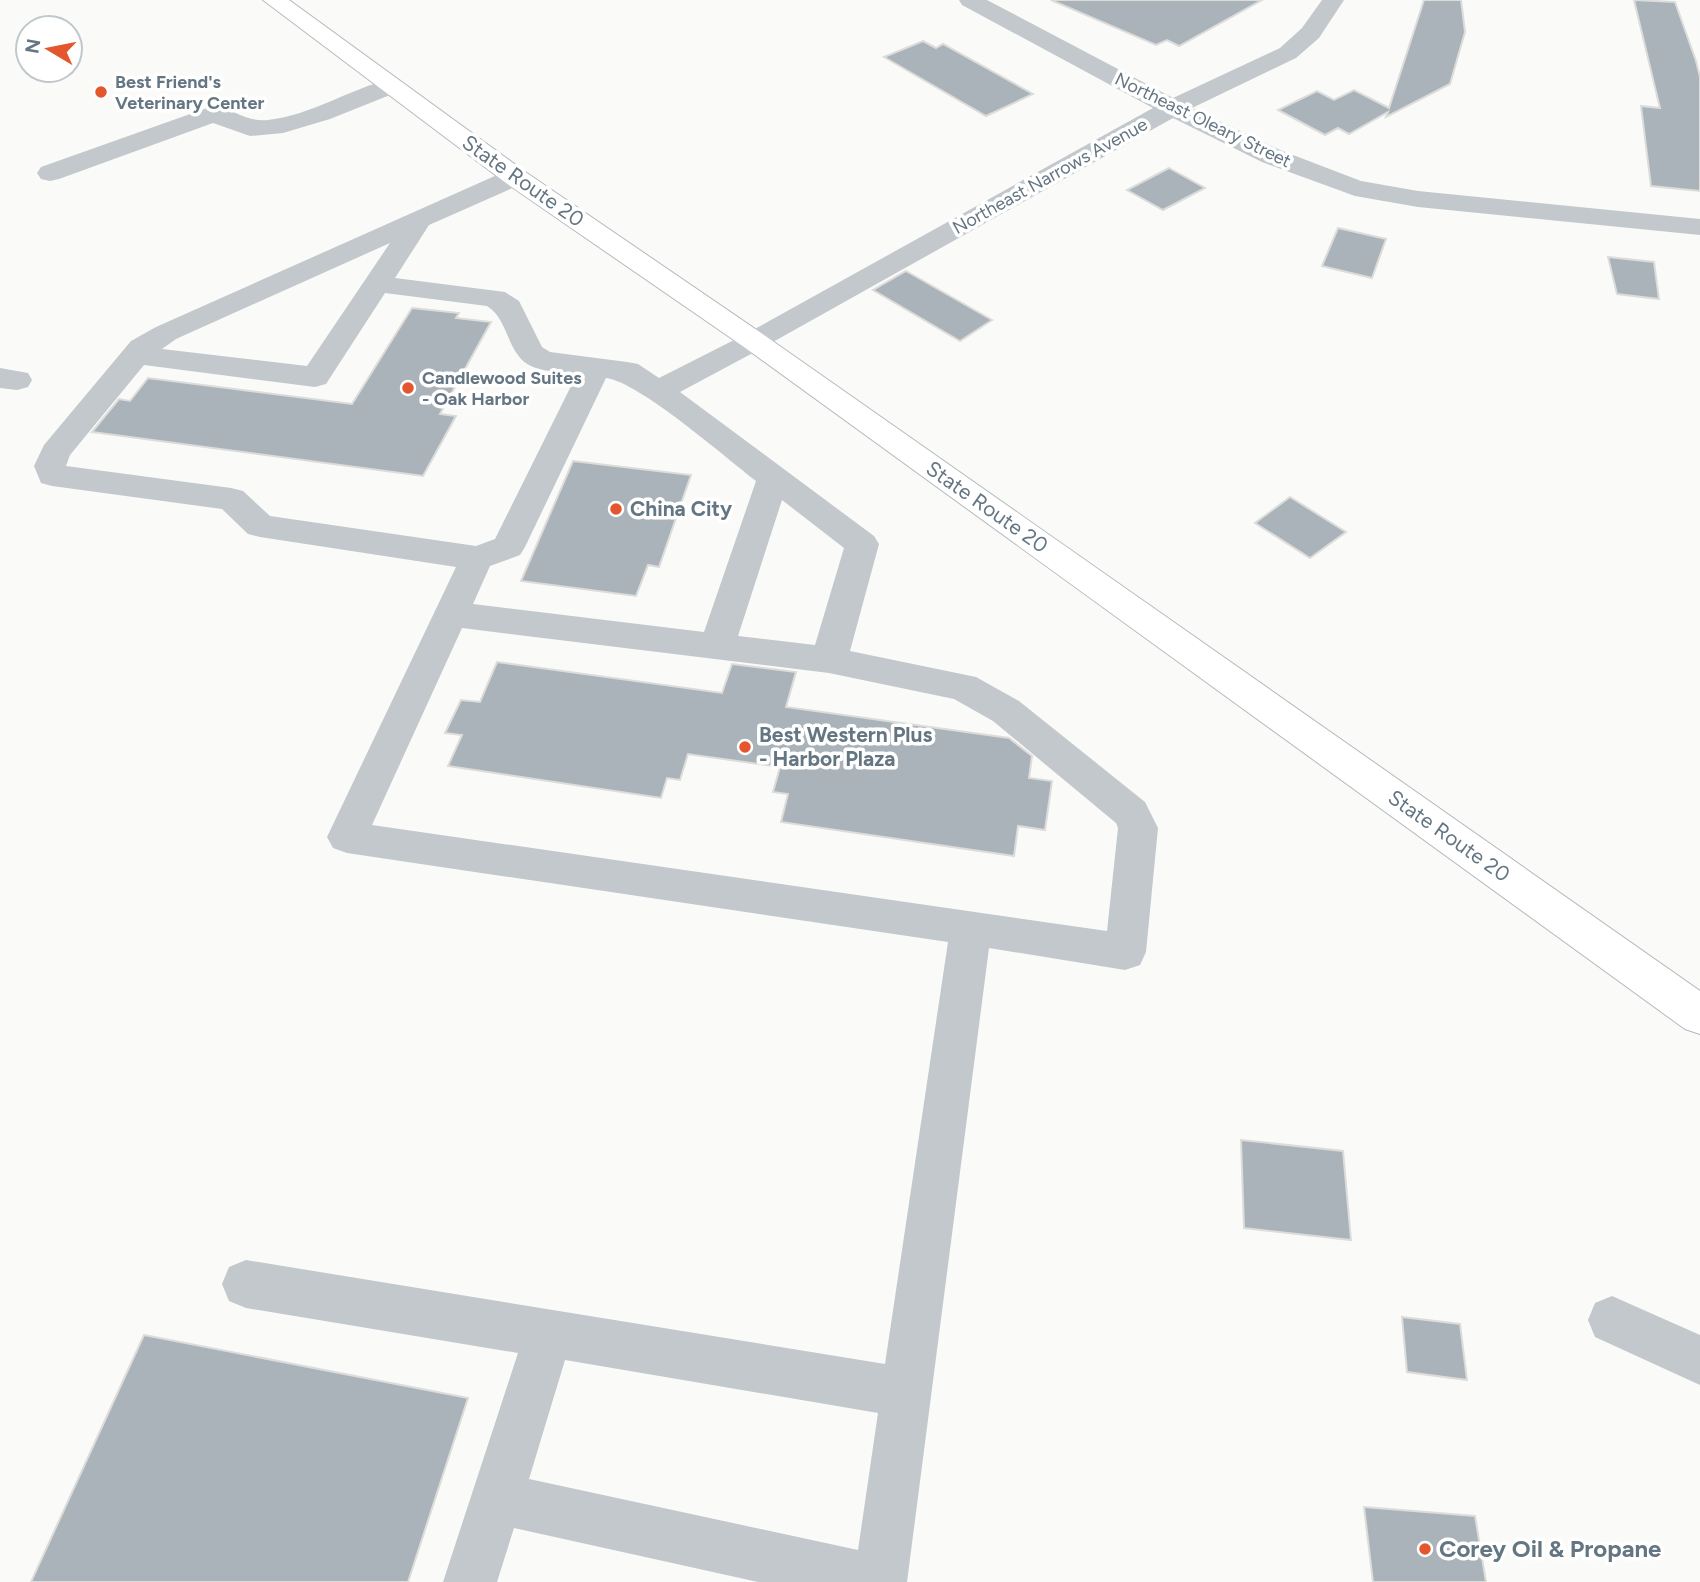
<svg xmlns="http://www.w3.org/2000/svg" width="1700" height="1582" font-family="Figtree,sans-serif">
	<style>
		.building { fill: #aab3b9; stroke: #dcdcda; stroke-width: 2 }
		.lines { fill: none; stroke-linecap: round; stroke-linejoin: round }
		.major-casing { stroke: #b5babe; stroke-width: 2 }
		.minor { fill: #c3c8cc; fill-rule: evenodd }
		.major { fill: #fff; fill-rule: evenodd }
		.poi-dot { fill: #e4572e; stroke: #fff; stroke-width: 2.5 }
		.labels { text-anchor: middle; stroke-width: 7; stroke-linejoin: round; paint-order: stroke }
		.far-poi-label { font-size: 18px; font-weight: bold; fill: #657683; stroke: #fff; text-anchor: start }
		.far-street-label { font-size: 18px; fill: #657683; stroke: #fff }
		.street-label { font-size: 21px; fill: #657683; stroke: #fff }
		.poi-label { font-size: 21px; font-weight: bold; fill: #657683; stroke: #fff; text-anchor: start }
		.near-poi-label { font-size: 24px; font-weight: bold; fill: #657683; stroke: #fff; text-anchor: start }
	</style>
	<rect width="100%" height="100%" fill="#fafaf8"/>
	<path class="building" d="M 1051,0 L 1262,0 L 1179,46 L 1167,40 L 1156,45 Z
		M 1424,0 L 1461,0 L 1465,32 L 1450,84 L 1386,117 L 1388,112 L 1349,134 L 1338,128 L 1325,135 L 1278,110 L 1317,91 L 1334,100 L 1354,90 L 1389,108 Z
		M 1634,0 L 1675,2 L 1696,61 L 1700,77 L 1700,191 L 1651,186 L 1641,106 L 1660,108 Z
		M 923,41 L 936,48 L 943,44 L 1033,94 L 986,116 L 884,57 Z
		M 1169,168 L 1205,188 L 1163,210 L 1127,190 Z
		M 1338,228 L 1386,239 L 1372,278 L 1322,266 Z
		M 1608,257 L 1654,262 L 1659,299 L 1617,294 Z
		M 906,271 L 992,320 L 960,341 L 873,290 Z
		M 412,308 L 459,313 L 456,318 L 491,322 L 440,414 L 456,416 L 423,476 L 92,432 L 119,399 L 130,401 L 148,378 L 352,404 Z
		M 573,461 L 691,475 L 659,567 L 648,565 L 636,596 L 521,581 Z
		M 1290,497 L 1346,532 L 1310,558 L 1255,523 Z
		M 497,662 L 722,693 L 732,664 L 796,672 L 786,707 L 1009,738 L 1032,756 L 1029,778 L 1052,781 L 1045,830 L 1018,826 L 1014,856 L 781,822 L 788,794 L 773,792 L 780,767 L 688,754 L 680,780 L 667,778 L 661,798 L 448,766 L 462,735 L 445,733 L 461,700 L 480,702 Z
		M 1241,1140 L 1343,1151 L 1351,1240 L 1244,1228 Z
		M 1402,1317 L 1460,1324 L 1467,1380 L 1407,1372 Z
		M 144,1335 L 468,1398 L 408,1582 L 31,1582 Z
		M 1364,1507 L 1475,1516 L 1486,1582 L 1373,1582 Z"/>
	<g class="lines">
		<g class="major-casing">
			<path id="major" d="M 263,0 L 289,0 L 524,171 L 764,335 L 1700,991 L 1700,1034 L 1685,1029 L 744,347 L 506,183 Z"/>
		</g>
		<path class="minor" d="M 959,0 L 987,0 L 1173,98 L 1280,48 L 1302,28 L 1322,0 L 1344,0 L 1319,38 L 1296,58 L 1192,108 L 1280,150 L 1361,181 L 1418,191 L 1700,219 L 1700,235 L 1418,207 L 1355,196 L 1262,162 L 1173,118 L 764,347 L 680,392 L 874,536 L 879,544 L 850,651 L 976,677 L 1019,701 L 1145,802 L 1158,828 L 1146,952 L 1140,965 L 1125,970 L 989,948 L 907,1582 L 758,1582 L 514,1528 L 497,1582 L 443,1582 L 518,1353 L 246,1308 L 229,1301 L 222,1284 L 229,1267 L 246,1260 L 885,1364 L 948,942 L 347,853 L 333,848 L 327,837 L 456,567 L 260,537 L 248,534 L 222,509 L 52,486 L 41,483 L 34,466 L 44,445 L 131,341 L 156,327 L 506,171 L 515,169 L 524,171 L 528,177 L 524,183 L 429,225 L 395,278 L 505,292 L 519,301 L 542,347 L 550,352 L 627,362 L 638,364 L 659,378 L 744,335 L 1153,108 L 962,5 ZM 390,243 L 307,366 L 162,349 L 176,339 ZM 385,293 L 487,306 C 510,320 506,356 533,367 C 546,372 563,372 577,374 L 495,539 L 476,546 L 270,516 L 243,491 L 231,488 L 66,466 L 70,455 L 144,365 L 315,387 L 326,384 ZM 606,378 C 639,382 725,457 756,481 L 704,632 L 473,604 L 490,566 L 520,555 L 525,547 ZM 782,500 L 844,548 L 815,645 L 738,636 ZM 462,628 L 829,673 L 954,699 L 993,721 L 1116,823 L 1118,828 L 1107,931 L 372,825 ZM 565,1360 L 878,1413 L 858,1550 L 529,1479 Z
			M 391,79 L 400,81 L 403,86 L 400,91 L 330,119 L 283,133 L 250,136 L 213,123 L 59,179 L 50,181 L 41,179 L 37,173 L 41,167 L 207,108 C 229,102 241,123 268,120 C 312,115 349,89 391,79 Z
			M 0,368 L 28,373 L 32,380 L 28,387 L 17,390 L 0,388 Z
			M 1612,1296 L 1700,1335 L 1700,1385 L 1595,1337 L 1588,1320 L 1595,1303 Z"/>
		<use href="#major" class="major"/>
	</g>
	<g class="poi-dot">
		<circle cx="101" cy="92" r="7"/>
		<circle cx="408" cy="388" r="7"/>
		<circle cx="616" cy="509" r="7"/>
		<circle cx="745" cy="747" r="7"/>
		<circle cx="1425" cy="1549" r="7"/>
	</g>
	<g class="labels">
		<g class="far-poi-label">
			<text x="115" y="88">Best Friend's<tspan x="115" dy="21">Veterinary Center</tspan></text>
			<text x="422" y="384">Candlewood Suites<tspan x="422" dy="21">- Oak Harbor</tspan></text>
		</g>
		<g class="far-street-label">
			<text transform="translate(1203 120) rotate(26)" y="6">Northeast Oleary Street</text>
			<text transform="translate(1050 176) rotate(-29)" y="6">Northeast Narrows Avenue</text>
		</g>
		<g class="street-label">
			<text transform="translate(523 181) rotate(35)" y="7">State Route 20</text>
			<text transform="translate(987 507) rotate(35)" y="7">State Route 20</text>
			<text transform="translate(1449 836) rotate(35)" y="7">State Route 20</text>
		</g>
		<g class="poi-label">
			<text x="630" y="516">China City</text>
			<text x="759" y="742">Best Western Plus<tspan x="759" dy="24">- Harbor Plaza</tspan></text>
		</g>
		<g class="near-poi-label">
			<text x="1439" y="1557">Corey Oil &amp; Propane</text>
		</g>
	</g>
	<g transform="translate(49 49) rotate(280)"><circle r="33" fill="#ffffff" stroke="#c1c8cd" stroke-width="2"/>
	<path d="M0-5L12 26L0 18L-12 26Z" fill="#e4572e"/>
	<text y="-10" font-size="19" font-weight="bold" text-anchor="middle" fill="#657683">N</text>
	</g>
</svg>
